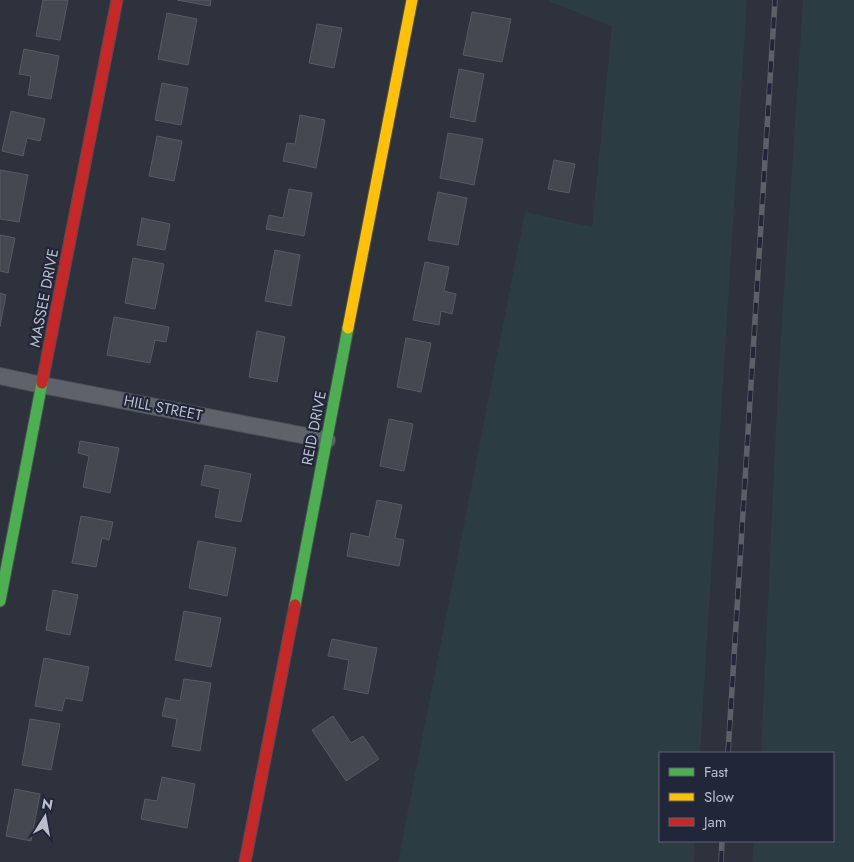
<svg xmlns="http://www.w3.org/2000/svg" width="854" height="862" font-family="Jost,sans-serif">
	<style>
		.green { fill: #2b3c43 }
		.building { fill: #444851; stroke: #575a64 }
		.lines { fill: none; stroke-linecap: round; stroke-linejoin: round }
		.street-casing { stroke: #4c4f57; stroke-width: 18 }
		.fast-casing { stroke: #4c4f59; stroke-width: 13 }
		.slow-casing { stroke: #4c4f59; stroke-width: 13 }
		.jam-casing { stroke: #4c4f59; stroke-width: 13 }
		.street { stroke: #5e626a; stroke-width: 16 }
		.fast { stroke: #4caf50; stroke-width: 11 }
		.slow { stroke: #ffc107; stroke-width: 11 }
		.jam { stroke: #c62828; stroke-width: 11 }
		.rail-casing { stroke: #5d6068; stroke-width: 5.5 }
		.rail { stroke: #212738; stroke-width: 4; stroke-dasharray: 11; stroke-linecap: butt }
		.labels { text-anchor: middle; stroke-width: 4.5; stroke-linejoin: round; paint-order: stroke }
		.street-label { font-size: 15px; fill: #babecc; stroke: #212738 }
	</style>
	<rect width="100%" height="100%" fill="#2e323d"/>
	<path class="green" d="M 550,0 L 747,0 L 700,753 L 660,753 L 660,841 L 695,841 L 694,862 L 398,862 L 525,212 L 592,227 L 612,26 L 550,2 Z
		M 803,0 L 854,0 L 854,862 L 752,862 L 754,841 L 833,841 L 833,753 L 761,753 L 778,383 Z"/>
	<path class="building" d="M 43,0 L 68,0 L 60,40 L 36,36 Z
		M 177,0 L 211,0 L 210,6 Z
		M 472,12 L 511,19 L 502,62 L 463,55 Z
		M 167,13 L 197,19 L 188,65 L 158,59 Z
		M 317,24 L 342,28 L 334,68 L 309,63 Z
		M 24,49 L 59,56 L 51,99 L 28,95 L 31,76 L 19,74 Z
		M 459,69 L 484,74 L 475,122 L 450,117 Z
		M 162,83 L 188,88 L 181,125 L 155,120 Z
		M 11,111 L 45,119 L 40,141 L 27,138 L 23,156 L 2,151 Z
		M 300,115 L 325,120 L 316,168 L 283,161 L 287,143 L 295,144 Z
		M 448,133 L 483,139 L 474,185 L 440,178 Z
		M 157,136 L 182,141 L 174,181 L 149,176 Z
		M 554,160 L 575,164 L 569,193 L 548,189 Z
		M 0,170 L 28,175 L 19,222 L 0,219 Z
		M 289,189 L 312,193 L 304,236 L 266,229 L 269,215 L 283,218 Z
		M 438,192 L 467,198 L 458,245 L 428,240 Z
		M 142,218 L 170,224 L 165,250 L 137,245 Z
		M 0,235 L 15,238 L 8,273 L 0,271 Z
		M 275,250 L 300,255 L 291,306 L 265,301 Z
		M 133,258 L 164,264 L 155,309 L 125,303 Z
		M 425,262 L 449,267 L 444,291 L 456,294 L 452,314 L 441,311 L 439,325 L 413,320 Z
		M 0,293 L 6,295 L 0,327 Z
		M 114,317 L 169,327 L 166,342 L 155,340 L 150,363 L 107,355 Z
		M 257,331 L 285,337 L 277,382 L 249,377 Z
		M 406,338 L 431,343 L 421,392 L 397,387 Z
		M 389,419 L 413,424 L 404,471 L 380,466 Z
		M 80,441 L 119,448 L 110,493 L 83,487 L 89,456 L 78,453 Z
		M 205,465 L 251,474 L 241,522 L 215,517 L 220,489 L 201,485 Z
		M 377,500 L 402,505 L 395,538 L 404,540 L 399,566 L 347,556 L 351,533 L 369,537 Z
		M 81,516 L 113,522 L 109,540 L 102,538 L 96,567 L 72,563 Z
		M 198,541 L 236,548 L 227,596 L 189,588 Z
		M 53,590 L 78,595 L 70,635 L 46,630 Z
		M 184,611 L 221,618 L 211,667 L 175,660 Z
		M 332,639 L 377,648 L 368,694 L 344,689 L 349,660 L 328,656 Z
		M 44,658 L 89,667 L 82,701 L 65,698 L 62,711 L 35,706 Z
		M 184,679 L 211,683 L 200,751 L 172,746 L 177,719 L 162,716 L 166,698 L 180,701 Z
		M 333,716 L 351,743 L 363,736 L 379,759 L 346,781 L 312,730 Z
		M 30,719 L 60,724 L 51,770 L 22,765 Z
		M 162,777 L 195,784 L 187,828 L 141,819 L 145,799 L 157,801 Z
		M 15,789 L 40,794 L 31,841 L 6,836 Z"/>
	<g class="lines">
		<g class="street-casing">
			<path id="street" d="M 0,376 L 42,385 L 327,440"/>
		</g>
		<g class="fast-casing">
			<path id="fast" d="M 0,601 L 42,383
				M 295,605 L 348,328"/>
		</g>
		<g class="slow-casing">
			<path id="slow" d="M 348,328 L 412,0"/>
		</g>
		<g class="jam-casing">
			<path id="jam" d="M 42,383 L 117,0
				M 245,862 L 295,605"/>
		</g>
		<use href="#street" class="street"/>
		<use href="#fast" class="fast"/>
		<use href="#slow" class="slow"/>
		<use href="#jam" class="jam"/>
		<g class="rail-casing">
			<path id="rail" d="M 728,753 L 775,0
				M 721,862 L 722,841"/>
		</g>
		<use href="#rail" class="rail"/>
	</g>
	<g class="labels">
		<g class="street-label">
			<text transform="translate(44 298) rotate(-79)" y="5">MASSEE DRIVE</text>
			<text transform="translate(163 408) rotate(11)" y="5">HILL STREET</text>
			<text transform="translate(314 428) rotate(-79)" y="5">REID DRIVE</text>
		</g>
	</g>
	<rect x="659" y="752" width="175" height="90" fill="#212738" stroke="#5e6373"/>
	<rect x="669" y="768" width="25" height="8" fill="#4caf50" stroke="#5e6373"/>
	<text x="704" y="777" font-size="15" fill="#babecc">Fast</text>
	<rect x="669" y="793" width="25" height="8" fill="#ffc107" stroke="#5e6373"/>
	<text x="704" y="802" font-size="15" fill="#babecc">Slow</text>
	<rect x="669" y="818" width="25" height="8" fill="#c62828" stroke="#5e6373"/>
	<text x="704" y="827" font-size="15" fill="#babecc">Jam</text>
	<g transform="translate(45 817) rotate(11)" stroke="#212738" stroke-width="4" paint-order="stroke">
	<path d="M0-4L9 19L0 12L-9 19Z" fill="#babecc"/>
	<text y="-8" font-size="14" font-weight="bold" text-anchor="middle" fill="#babecc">N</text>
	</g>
</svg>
